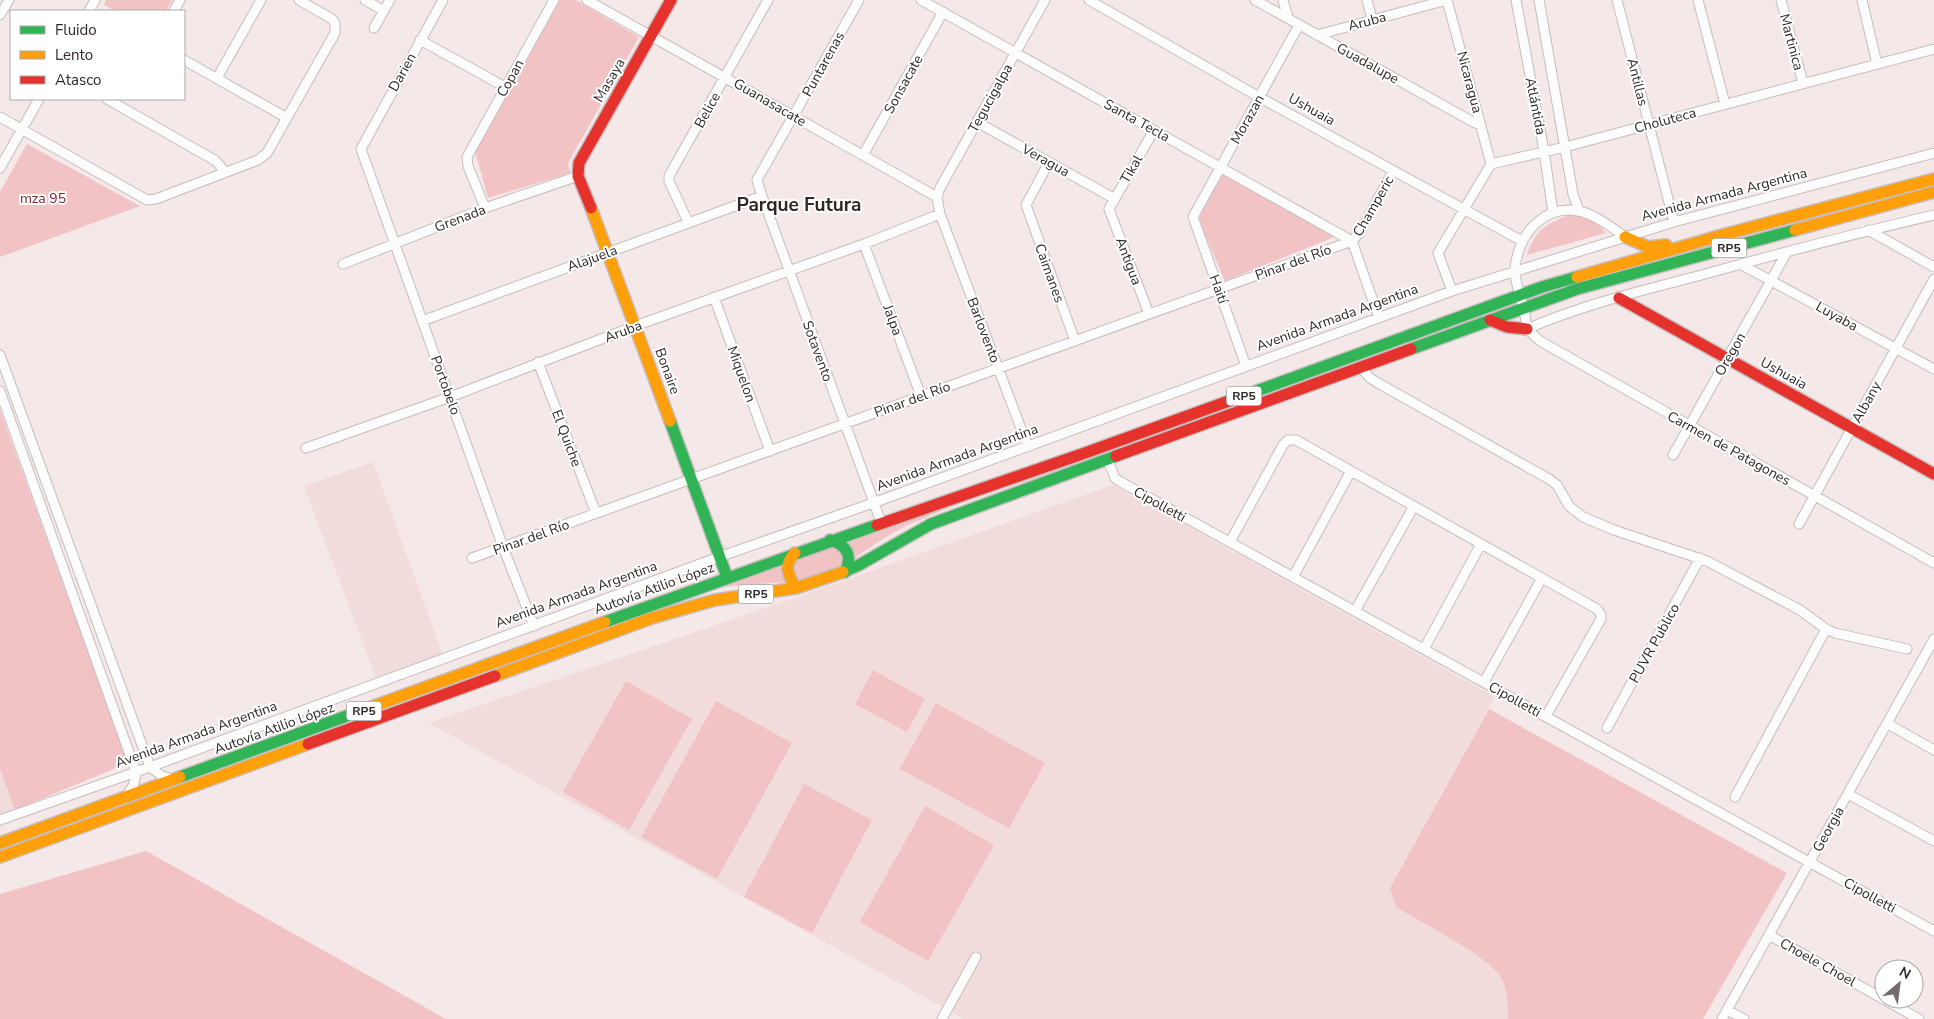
<svg xmlns="http://www.w3.org/2000/svg" width="1934" height="1019" font-family="'Nunito Sans',sans-serif">
	<style>
		.built { fill: #f2dbdb }
		.green { fill: #f2c3c4 }
		.lines { fill: none; stroke-linecap: round; stroke-linejoin: round }
		.street-casing { stroke: #c6bdbd; stroke-width: 11 }
		.fast-casing { stroke: #c6bdbd; stroke-width: 14 }
		.slow-casing { stroke: #c6bdbd; stroke-width: 14 }
		.jam-casing { stroke: #c6bdbd; stroke-width: 14 }
		.street { stroke: #fdfcfc; stroke-width: 9 }
		.fast { stroke: #30b455; stroke-width: 11 }
		.slow { stroke: #ff9f0a; stroke-width: 11 }
		.jam { stroke: #e5322d; stroke-width: 11 }
		.labels { text-anchor: middle; stroke-width: 4; stroke-linejoin: round; paint-order: stroke }
		.shield { fill: #fff; stroke: #6e6868; stroke-width: 1 }
		.shield-label { font-size: 12px; font-weight: bold; fill: #302727 }
		.street-label { font-size: 14px; fill: #302727; stroke: #fff }
		.park-label { font-size: 14px; fill: #80222d; stroke: #fff }
		.district-label { font-size: 19px; font-weight: bold; fill: #302727; stroke: #fff }
	</style>
	<rect width="100%" height="100%" fill="#f4e8e8"/>
	<path class="built" d="M 373,462 L 444,658 L 378,683 L 304,486 Z
		M 1113,485 L 1495,697 L 1390,888 L 1486,960 L 1500,976 L 1510,999 L 1508,1019 L 964,1019 L 429,723 L 795,598 Z
		M 0,769 L 15,810 L 0,816 Z"/>
	<path class="green" d="M 106,0 L 172,0 L 166,11 L 115,11 L 104,5 Z
		M 560,0 L 576,0 L 639,37 L 568,163 L 570,173 L 488,198 L 475,151 Z
		M 27,144 L 140,206 L 0,257 L 0,192 Z
		M 1225,171 L 1337,236 L 1225,281 L 1199,221 L 1201,213 Z
		M 1569,215 C 1585,218 1596,220 1606,233 L 1527,255 C 1535,230 1546,224 1569,215 Z
		M 0,410 L 128,763 L 15,810 L 0,769 Z
		M 971,498 L 908,525 L 889,535 L 854,558 L 847,543 Z
		M 834,546 L 842,548 L 843,565 L 800,581 L 793,578 L 793,562 Z
		M 782,563 L 787,582 L 719,587 Z
		M 873,670 L 925,699 L 907,732 L 855,704 Z
		M 626,681 L 692,719 L 629,830 L 563,792 Z
		M 716,701 L 792,743 L 717,879 L 641,837 Z
		M 936,703 L 1045,763 L 1009,828 L 900,769 Z
		M 1489,709 L 1787,873 L 1703,1019 L 1508,1019 C 1508,1004 1508,992 1501,978 C 1491,957 1419,921 1396,907 L 1390,888 Z
		M 804,784 L 872,820 L 812,933 L 744,897 Z
		M 925,806 L 994,845 L 928,961 L 860,922 Z
		M 146,851 L 446,1019 L 0,1019 L 0,894 Z"/>
	<g class="lines">
		<g class="street-casing">
			<path id="street" d="M 365,0 L 384,11
				M 443,0 L 361,149 L 503,547 L 534,626
				M 587,0 L 937,197
				M 859,0 L 757,180 L 762,196 L 881,522
				M 921,0 L 1352,241
				M 1089,0 L 1259,97 L 1522,241
				M 1255,0 L 1473,122 L 1481,125
				M 1283,0 L 1288,18
				M 1367,0 L 1372,19
				M 1447,0 L 1491,164
				M 1516,0 L 1544,151 L 1553,213
				M 1539,0 L 1573,194 L 1579,211
				M 1617,0 L 1674,222
				M 1698,0 L 1725,104
				M 1781,0 L 1803,83
				M 1862,0 L 1877,64
				M 89,11 L 95,0
				M 174,11 L 180,0
				M 0,15 L 9,0
				M 374,28 L 390,0
				M 1317,35 L 1447,0
				M 420,40 L 505,87
				M 184,60 L 287,118
				M 217,78 L 261,0
				M 107,99 L 216,161 L 225,172
				M 0,117 L 147,200 L 156,199 L 258,160 L 267,153 L 335,33 L 335,23 L 332,19 L 299,0
				M 977,122 L 1115,199
				M 863,155 L 943,12
				M 1049,162 L 1026,205 L 1075,341
				M 0,168 L 39,99
				M 485,208 L 468,166 L 467,157 L 554,0
				M 688,222 L 669,181 L 669,176 L 768,0
				M 1868,230 L 1934,267
				M 1352,241 L 1379,318
				M 864,244 L 921,396
				M 343,264 L 485,208 L 578,176
				M 1740,264 L 1934,369
				M 1452,291 L 1438,253 L 1491,164 L 1565,147 L 1934,49
				M 714,297 L 770,451
				M 1149,314 L 1109,209 L 1154,130
				M 422,321 L 762,196
				M 1527,329 L 1540,341 L 1934,563
				M 1527,329 C 1584,304 1645,290 1705,274 C 1781,253 1857,233 1934,215
				M 1527,329 C 1526,308 1516,291 1515,272 C 1514,268 1516,262 1517,257 C 1523,230 1547,205 1578,211 C 1595,214 1611,227 1625,237
				M 0,355 L 150,767 L 162,776 L 172,779
				M 538,362 L 596,513
				M 1246,366 L 1193,217 L 1299,25
				M 1361,368 L 1370,378 L 1378,383 L 1549,479 L 1557,485 L 1569,506 L 1583,517 L 1614,530 L 1707,561 L 1800,610 L 1826,629 L 1835,633 L 1907,649
				M 0,391 L 136,772 L 134,784 L 126,797
				M 1028,447 L 940,214 L 937,197 L 940,188 L 1045,0
				M 306,448 L 450,397 L 635,326 L 864,244 L 940,214
				M 1673,455 L 1787,252
				M 1107,458 L 1115,478 L 1119,481 L 1934,931
				M 1799,524 L 1934,279
				M 1230,542 L 1283,445 L 1288,440 L 1296,440 L 1597,609 L 1601,615 L 1601,619 L 1546,716
				M 472,558 L 1352,241 L 1360,232 L 1393,171
				M 1293,577 L 1351,471
				M 1355,611 L 1414,506
				M 1424,649 L 1481,544
				M 1484,682 L 1542,578
				M 1888,724 L 1934,750
				M 1607,728 L 1700,558
				M 1848,794 L 1934,841
				M 1735,797 L 1826,629
				M 0,820 L 150,767 L 719,557 L 873,503 L 1452,291 L 1674,222 L 1934,153
				M 1769,935 L 1919,1019
				M 1727,1010 L 1744,1019
				M 942,1019 L 976,957
				M 1722,1019 L 1934,639"/>
		</g>
		<g class="fast-casing">
			<path id="fast" d="M 1411,349 L 1577,289 L 1795,230
				M 1251,393 L 1542,287 L 1577,277
				M 670,421 L 727,577
				M 830,540 C 847,545 853,556 845,572
				M 843,572 L 859,565 L 931,524 L 1116,456
				M 605,622 L 877,525
				M 180,777 L 363,710"/>
		</g>
		<g class="slow-casing">
			<path id="slow" d="M 591,208 L 670,421
				M 1795,230 L 1934,192
				M 1625,237 L 1648,247 L 1666,245
				M 1577,277 L 1726,234 L 1934,179
				M 795,553 C 783,565 788,575 796,588
				M 495,676 L 652,618 L 715,600 L 796,588 L 843,572
				M 363,710 L 605,622
				M 0,843 L 180,777
				M 0,857 L 308,744"/>
		</g>
		<g class="jam-casing">
			<path id="jam" d="M 591,208 L 578,176 L 579,163 L 671,0
				M 1619,298 L 1934,474
				M 1490,320 L 1507,327 L 1527,329
				M 1116,456 L 1411,349
				M 877,525 L 1085,453 L 1251,393
				M 308,744 L 495,676"/>
		</g>
		<use href="#street" class="street"/>
		<use href="#fast" class="fast"/>
		<use href="#slow" class="slow"/>
		<use href="#jam" class="jam"/>
	</g>
	<g class="labels">
		<g class="shield">
			<rect x="1711.5" y="238.5" width="35" height="19" rx="4"/>
			<rect x="1226.5" y="386.5" width="35" height="19" rx="4"/>
			<rect x="738.5" y="584.5" width="35" height="19" rx="4"/>
			<rect x="346.5" y="701.5" width="35" height="19" rx="4"/>
		</g>
		<g class="shield-label">
			<text x="1729" y="252">RP5</text>
			<text x="1244" y="400">RP5</text>
			<text x="756" y="598">RP5</text>
			<text x="364" y="715">RP5</text>
		</g>
		<g class="street-label">
			<text transform="translate(1367 21) rotate(-15)" y="5">Aruba</text>
			<text transform="translate(1792 42) rotate(75)" y="5">Martinica</text>
			<text transform="translate(1368 63) rotate(29)" y="5">Guadalupe</text>
			<text transform="translate(823 64) rotate(-61)" y="5">Puntarenas</text>
			<text transform="translate(402 72) rotate(-61)" y="5">Darien</text>
			<text transform="translate(510 78) rotate(-61)" y="5">Copan</text>
			<text transform="translate(609 80) rotate(-60)" y="5">Masaya</text>
			<text transform="translate(1470 82) rotate(75)" y="5">Nicaragua</text>
			<text transform="translate(1638 82) rotate(76)" y="5">Antillas</text>
			<text transform="translate(903 84) rotate(-61)" y="5">Sonsacate</text>
			<text transform="translate(990 98) rotate(-61)" y="5">Tegucigalpa</text>
			<text transform="translate(770 102) rotate(30)" y="5">Guanasacate</text>
			<text transform="translate(1536 106) rotate(79)" y="5">Atlántida</text>
			<text transform="translate(1312 109) rotate(29)" y="5">Ushuaia</text>
			<text transform="translate(707 110) rotate(-61)" y="5">Belice</text>
			<text transform="translate(1247 119) rotate(-61)" y="5">Morazan</text>
			<text transform="translate(1137 120) rotate(29)" y="5">Santa Tecla</text>
			<text transform="translate(1665 120) rotate(-15)" y="5">Choluteca</text>
			<text transform="translate(1046 160) rotate(29)" y="5">Veragua</text>
			<text transform="translate(1131 169) rotate(-60)" y="5">Tikal</text>
			<text transform="translate(1724 194) rotate(-15)" y="5">Avenida Armada Argentina</text>
			<text transform="translate(1373 206) rotate(-60)" y="5">Champeric</text>
			<text transform="translate(460 218) rotate(-21)" y="5">Grenada</text>
			<text transform="translate(592 258) rotate(-20)" y="5">Alajuela</text>
			<text transform="translate(1129 261) rotate(69)" y="5">Antigua</text>
			<text transform="translate(1293 262) rotate(-20)" y="5">Pinar del Río</text>
			<text transform="translate(1050 273) rotate(70)" y="5">Caimanes</text>
			<text transform="translate(1219 289) rotate(70)" y="5">Haití</text>
			<text transform="translate(1837 316) rotate(29)" y="5">Luyaba</text>
			<text transform="translate(1337 317) rotate(-20)" y="5">Avenida Armada Argentina</text>
			<text transform="translate(893 320) rotate(70)" y="5">Jalpa</text>
			<text transform="translate(984 330) rotate(69)" y="5">Barlovento</text>
			<text transform="translate(623 331) rotate(-21)" y="5">Aruba</text>
			<text transform="translate(818 351) rotate(70)" y="5">Sotavento</text>
			<text transform="translate(1730 354) rotate(-60)" y="5">Oregon</text>
			<text transform="translate(668 371) rotate(70)" y="5">Bonaire</text>
			<text transform="translate(1784 373) rotate(29)" y="5">Ushuaia</text>
			<text transform="translate(742 374) rotate(70)" y="5">Miquelon</text>
			<text transform="translate(446 385) rotate(70)" y="5">Portobelo</text>
			<text transform="translate(912 399) rotate(-20)" y="5">Pinar del Río</text>
			<text transform="translate(1866 402) rotate(-61)" y="5">Albany</text>
			<text transform="translate(567 438) rotate(69)" y="5">El Quiche</text>
			<text transform="translate(1729 448) rotate(29)" y="5">Carmen de Patagones</text>
			<text transform="translate(957 457) rotate(-20)" y="5">Avenida Armada Argentina</text>
			<text transform="translate(1160 504) rotate(29)" y="5">Cipolletti</text>
			<text transform="translate(531 537) rotate(-20)" y="5">Pinar del Río</text>
			<text transform="translate(654 588) rotate(-20)" y="5">Autovía Atilio López</text>
			<text transform="translate(576 594) rotate(-20)" y="5">Avenida Armada Argentina</text>
			<text transform="translate(1654 643) rotate(-61)" y="5">PUVR Publico</text>
			<text transform="translate(1515 699) rotate(29)" y="5">Cipolletti</text>
			<text transform="translate(274 728) rotate(-20)" y="5">Autovía Atilio López</text>
			<text transform="translate(196 734) rotate(-20)" y="5">Avenida Armada Argentina</text>
			<text transform="translate(1828 829) rotate(-61)" y="5">Georgia</text>
			<text transform="translate(1870 895) rotate(29)" y="5">Cipolletti</text>
			<text transform="translate(1818 962) rotate(29)" y="5">Choele Choel</text>
		</g>
		<g class="park-label">
			<text x="43" y="203">mza 95</text>
		</g>
		<g class="district-label">
			<text x="799" y="211">Parque Futura</text>
		</g>
	</g>
	<rect x="10" y="10" width="175" height="90" fill="#ffffff" stroke="#aca9a9"/>
	<rect x="20" y="26" width="25" height="8" fill="#30b455" stroke="#aca9a9"/>
	<text x="55" y="35" font-size="15" fill="#302727">Fluido</text>
	<rect x="20" y="51" width="25" height="8" fill="#ff9f0a" stroke="#aca9a9"/>
	<text x="55" y="60" font-size="15" fill="#302727">Lento</text>
	<rect x="20" y="76" width="25" height="8" fill="#e5322d" stroke="#aca9a9"/>
	<text x="55" y="85" font-size="15" fill="#302727">Atasco</text>
	<g transform="translate(1899 984) rotate(29)"><circle r="24" fill="#ffffff" stroke="#aca9a9"/>
	<path d="M0-4L9 19L0 12L-9 19Z" fill="#756b6b"/>
	<text y="-8" font-size="14" font-weight="bold" text-anchor="middle" fill="#302727">N</text>
	</g>
</svg>
